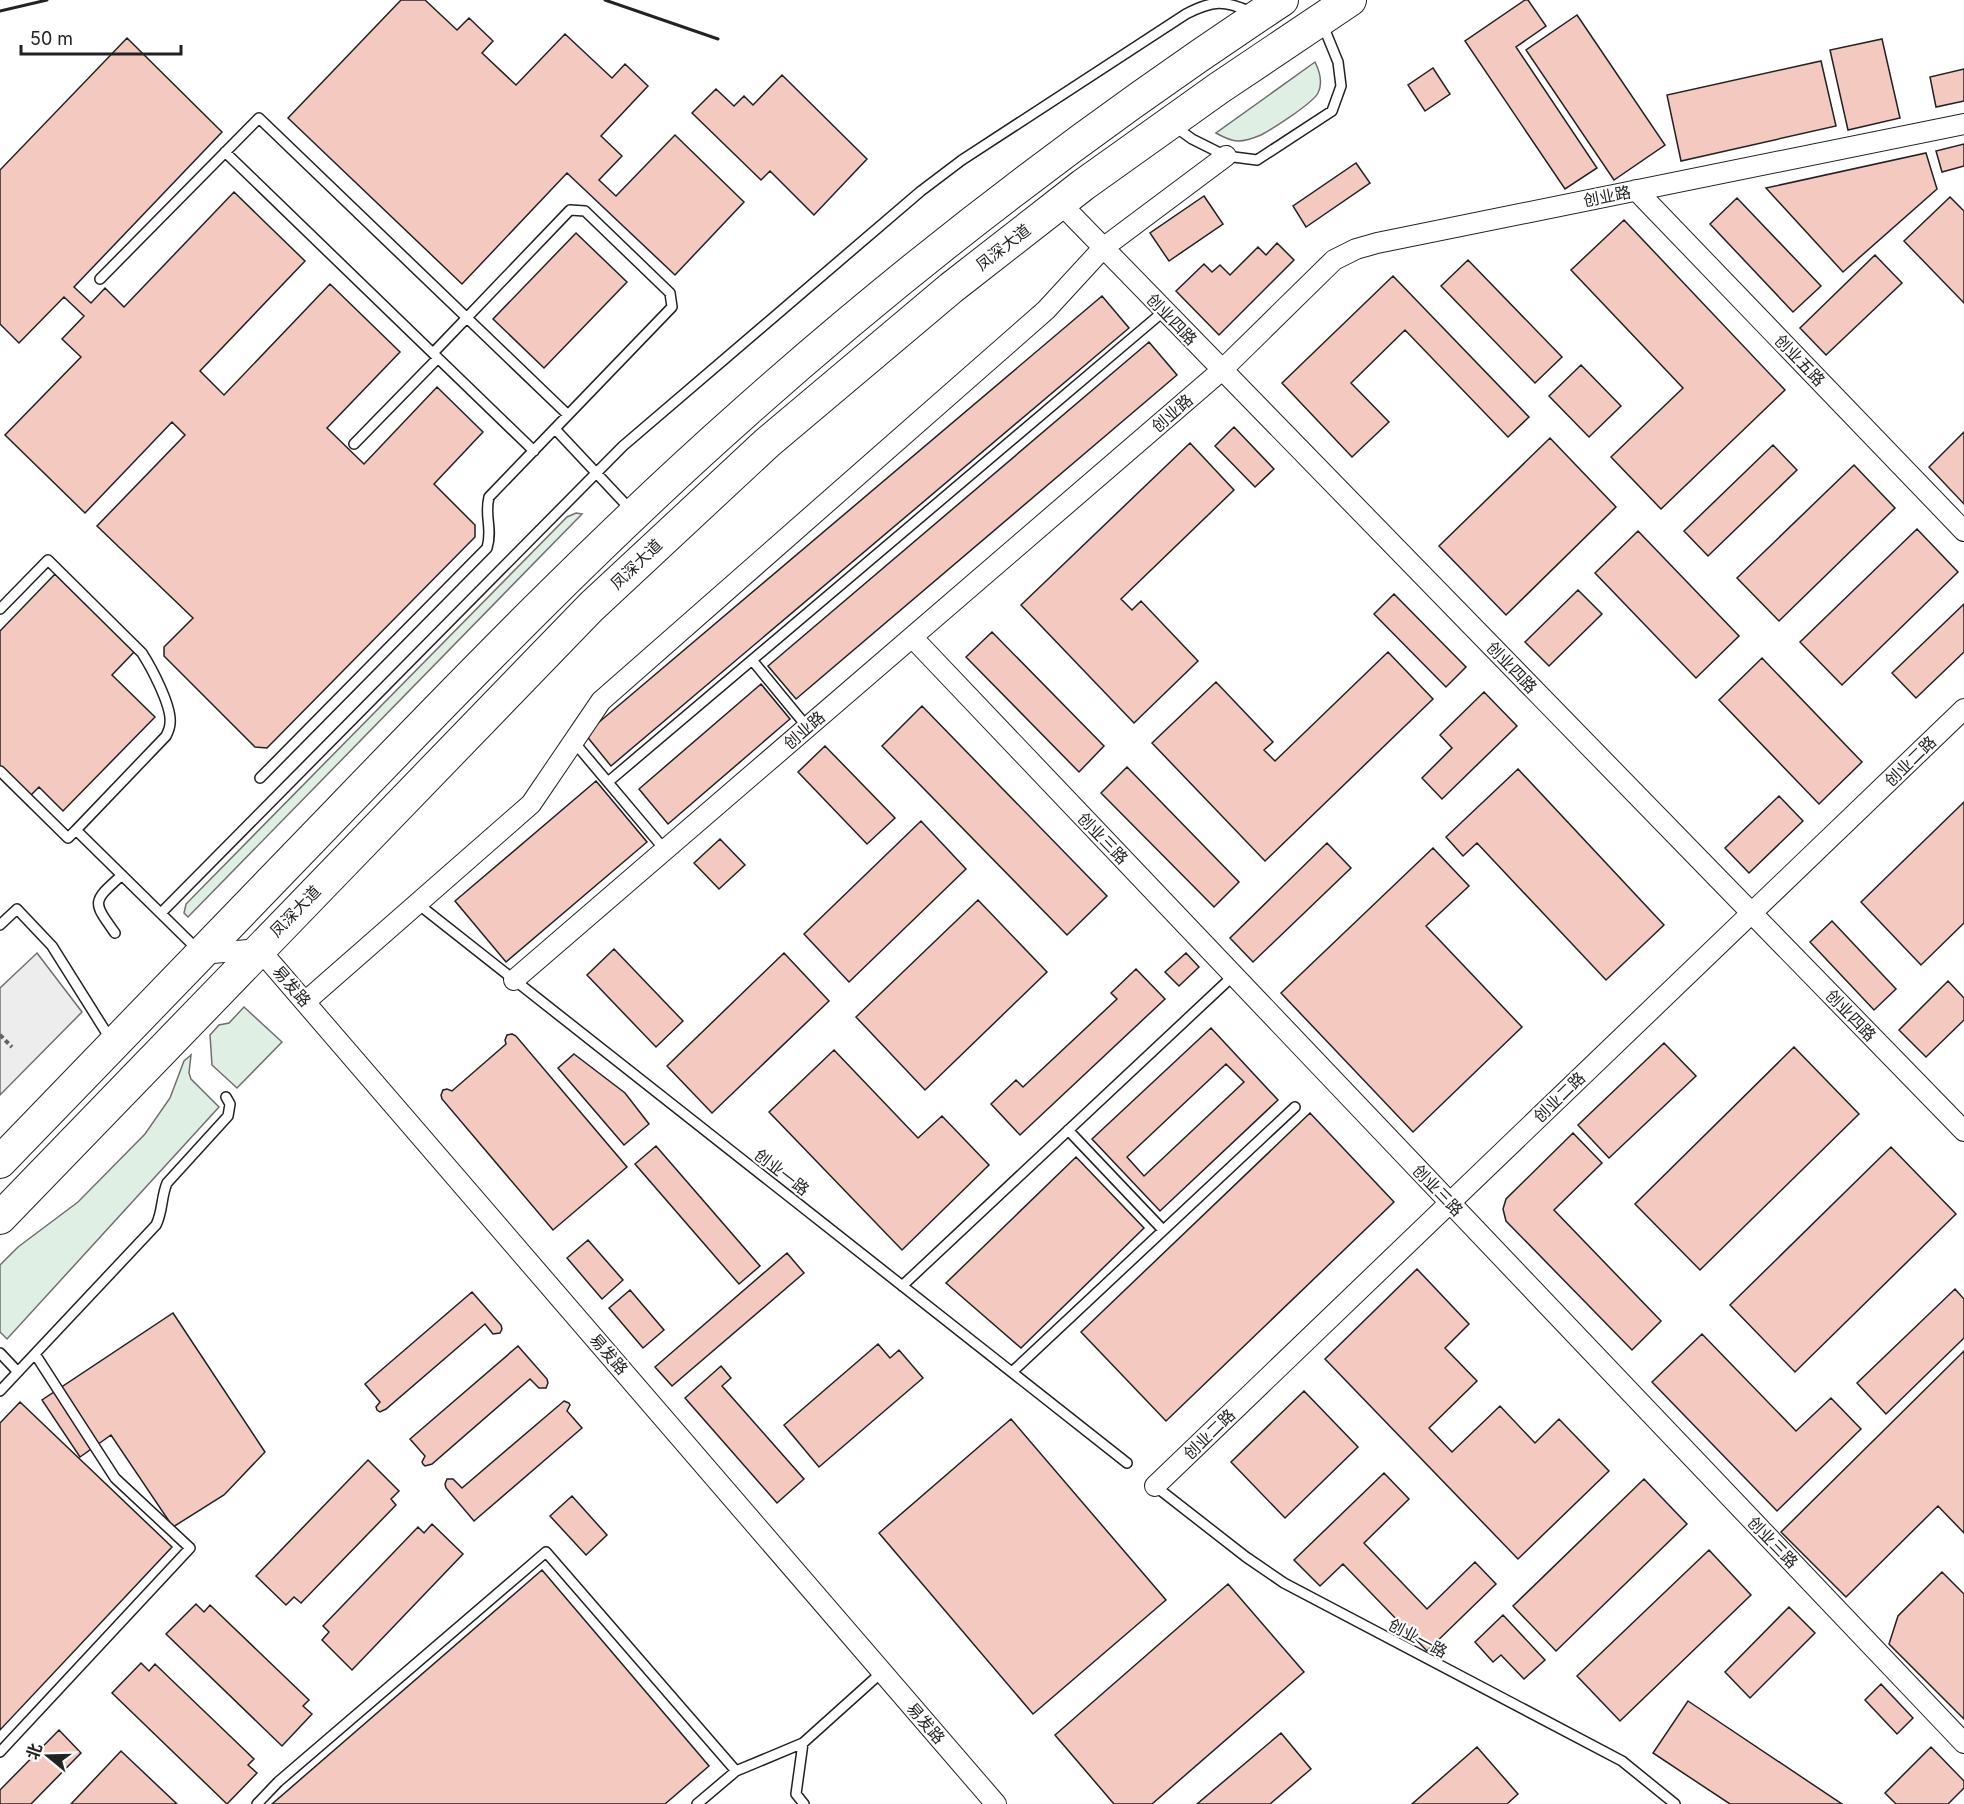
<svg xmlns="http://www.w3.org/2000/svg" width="1964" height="1804" font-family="Inter,'Noto Sans SC',sans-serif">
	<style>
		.green { fill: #e0efe3; stroke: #6f6f6f; stroke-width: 1.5 }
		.parking { fill: #ededed; stroke: #6f6f6f; stroke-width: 1.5 }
		.building { fill: #f3c9c0; stroke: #222; stroke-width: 1.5; fill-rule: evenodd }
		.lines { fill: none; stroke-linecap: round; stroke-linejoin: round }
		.service-casing { stroke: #222; stroke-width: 12 }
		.minor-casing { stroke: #222; stroke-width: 22 }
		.trunk-casing { stroke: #222; stroke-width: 34 }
		.path { stroke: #646464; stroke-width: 4; stroke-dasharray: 4.5 3; stroke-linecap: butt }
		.service { stroke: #fff; stroke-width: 9 }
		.minor { stroke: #fff; stroke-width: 20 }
		.trunk { stroke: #fff; stroke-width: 32 }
		.wall { stroke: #222; stroke-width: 3 }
		.labels { text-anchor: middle; stroke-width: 4.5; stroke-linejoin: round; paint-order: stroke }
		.street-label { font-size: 16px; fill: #222; stroke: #fff }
	</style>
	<rect width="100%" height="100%" fill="#fff"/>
	<path class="green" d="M 1315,62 C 1320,72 1323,83 1318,93 C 1312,104 1272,129 1261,135 C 1254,138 1245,141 1238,141 C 1230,141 1223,137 1216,133 Z
		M 576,513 L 582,514 L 188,917 L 184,913 L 186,904 L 567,517 Z
		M 244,1007 L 282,1042 L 237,1088 L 212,1065 L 210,1035 L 219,1025 L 229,1023 Z
		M 191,1055 L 189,1073 L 191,1079 L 219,1107 L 7,1339 L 0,1332 L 0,1265 L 18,1247 L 78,1202 L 145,1134 L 170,1098 L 184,1061 Z"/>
	<path class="parking" d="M 37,953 L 82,1012 L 0,1095 L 0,988 Z"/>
	<path class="building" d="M 401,0 L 425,0 L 457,30 L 469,18 L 493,41 L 482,53 L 516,85 L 565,34 L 612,78 L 625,64 L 648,86 L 601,136 L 622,156 L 599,180 L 616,196 L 675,135 L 744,202 L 675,275 L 567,173 L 462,284 L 288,118 Z
		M 1525,0 L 1528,0 L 1546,26 L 1516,47 L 1597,168 L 1565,189 L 1465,41 Z
		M 1577,15 L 1665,145 L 1614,180 L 1526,50 Z
		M 127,38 L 222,132 L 74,287 L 91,303 L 105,288 L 124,307 L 234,192 L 305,261 L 200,371 L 224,395 L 330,284 L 400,352 L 327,428 L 364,464 L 437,387 L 483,432 L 434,484 L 475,525 L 475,537 L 267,748 L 255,747 L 164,656 L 164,647 L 193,618 L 97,526 L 185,435 L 172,422 L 85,513 L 5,435 L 81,357 L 62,339 L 84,316 L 64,297 L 19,343 L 0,324 L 0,170 Z
		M 1882,39 L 1900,118 L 1848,130 L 1830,50 Z
		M 1821,61 L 1836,126 L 1681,161 L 1667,95 Z
		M 1433,68 L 1450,94 L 1425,111 L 1408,85 Z
		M 1964,69 L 1964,101 L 1936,107 L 1930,77 Z
		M 782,75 L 867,159 L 814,215 L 770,171 L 761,180 L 692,113 L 716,89 L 734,106 L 744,96 L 753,105 Z
		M 1964,144 L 1964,166 L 1942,172 L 1936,151 Z
		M 1926,153 L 1937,189 L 1843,272 L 1766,188 Z
		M 1356,163 L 1370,183 L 1306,227 L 1293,206 Z
		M 1204,196 L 1223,224 L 1169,261 L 1150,233 Z
		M 1950,197 L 1964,211 L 1964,303 L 1904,241 Z
		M 1737,198 L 1821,286 L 1793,312 L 1710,224 Z
		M 1624,220 L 1785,390 L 1661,509 L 1611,457 L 1683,388 L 1571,270 Z
		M 576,233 L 627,282 L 544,368 L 493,319 Z
		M 1277,243 L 1294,260 L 1219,335 L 1176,291 L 1204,264 L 1212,272 L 1220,265 L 1230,275 L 1258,247 L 1266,255 Z
		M 1875,255 L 1902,283 L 1826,355 L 1800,328 Z
		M 1468,260 L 1562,357 L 1535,383 L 1441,286 Z
		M 1393,276 L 1529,417 L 1508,437 L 1405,330 L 1351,383 L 1389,422 L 1352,457 L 1282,383 Z
		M 1102,296 L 1129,328 L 611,766 L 585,734 Z
		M 1149,342 L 1177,375 L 796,699 L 768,666 Z
		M 1581,365 L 1621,406 L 1589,437 L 1549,396 Z
		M 1234,427 L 1274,469 L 1255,487 L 1215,446 Z
		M 1964,432 L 1964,504 L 1929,467 Z
		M 1550,438 L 1616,507 L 1506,615 L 1439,546 Z
		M 1190,443 L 1234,490 L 1121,599 L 1132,610 L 1141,601 L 1198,661 L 1134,723 L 1021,605 Z
		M 1773,445 L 1797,470 L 1708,556 L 1684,531 Z
		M 1854,465 L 1895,508 L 1779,621 L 1737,578 Z
		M 1917,529 L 1958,572 L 1842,685 L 1800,642 Z
		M 1638,531 L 1739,636 L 1696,678 L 1595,573 Z
		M 55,574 L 134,652 L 112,675 L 155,717 L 63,811 L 39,787 L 30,796 L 0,766 L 0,631 Z
		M 1578,590 L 1602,614 L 1549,666 L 1525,642 Z
		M 1394,594 L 1466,667 L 1446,687 L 1374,614 Z
		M 1964,604 L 1964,652 L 1916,698 L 1892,673 Z
		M 992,632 L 1104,746 L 1079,772 L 966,657 Z
		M 1388,652 L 1433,699 L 1265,861 L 1152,743 L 1216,682 L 1273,742 L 1264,750 L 1275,761 Z
		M 1762,658 L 1862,762 L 1819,804 L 1719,700 Z
		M 761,684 L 790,719 L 668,824 L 639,789 Z
		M 1484,692 L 1517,726 L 1442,799 L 1422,778 L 1452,748 L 1440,735 Z
		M 922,706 L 1107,896 L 1067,935 L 882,746 Z
		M 825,746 L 895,818 L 867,844 L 798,772 Z
		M 1127,767 L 1239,882 L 1214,907 L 1101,793 Z
		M 1518,769 L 1664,925 L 1606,980 L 1477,843 L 1463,856 L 1446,837 Z
		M 596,781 L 647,842 L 506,962 L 455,901 Z
		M 1779,796 L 1803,821 L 1749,873 L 1725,848 Z
		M 1964,802 L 1964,923 L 1921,965 L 1861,902 Z
		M 921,821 L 966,869 L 849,982 L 804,934 Z
		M 720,839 L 745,865 L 719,889 L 694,863 Z
		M 1327,843 L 1351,868 L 1253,962 L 1230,938 Z
		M 1433,848 L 1469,886 L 1426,926 L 1522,1027 L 1413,1132 L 1281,993 Z
		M 978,900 L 1047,972 L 925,1090 L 856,1017 Z
		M 1832,921 L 1896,989 L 1874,1010 L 1810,942 Z
		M 614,949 L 683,1021 L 656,1047 L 587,975 Z
		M 784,953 L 829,1001 L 712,1113 L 667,1066 Z
		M 1186,953 L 1199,967 L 1179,986 L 1165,972 Z
		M 1136,969 L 1165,999 L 1020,1135 L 991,1104 L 1016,1080 L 1023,1087 L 1117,999 L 1111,993 Z
		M 1948,981 L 1964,998 L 1964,1020 L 1926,1057 L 1899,1030 Z
		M 1211,1028 L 1278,1100 L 1160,1211 L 1092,1139 ZM 1226,1064 L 1244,1082 L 1144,1176 L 1127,1157 Z
		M 512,1034 L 516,1036 L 627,1167 L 553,1230 L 442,1099 L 441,1095 L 443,1090 L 447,1089 L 452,1091 L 506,1044 L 505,1040 L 507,1035 Z
		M 1664,1043 L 1696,1076 L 1609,1158 L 1578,1125 Z
		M 1794,1047 L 1859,1114 L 1700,1270 L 1635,1204 Z
		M 834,1050 L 918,1138 L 942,1116 L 989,1165 L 902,1250 L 769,1112 Z
		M 574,1054 L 625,1093 L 649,1124 L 624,1145 L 558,1068 Z
		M 1310,1113 L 1394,1202 L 1166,1421 L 1081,1332 Z
		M 1573,1133 L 1602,1163 L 1554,1210 L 1661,1321 L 1632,1350 L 1506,1221 L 1503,1209 L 1506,1199 Z
		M 656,1146 L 760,1266 L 739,1284 L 635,1164 Z
		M 1891,1147 L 1956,1214 L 1795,1372 L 1730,1305 Z
		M 1076,1157 L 1144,1228 L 1021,1348 L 946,1283 Z
		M 588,1240 L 623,1280 L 602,1299 L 567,1258 Z
		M 787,1253 L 804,1273 L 672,1386 L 655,1367 Z
		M 1417,1269 L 1469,1324 L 1445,1348 L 1477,1381 L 1429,1428 L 1452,1452 L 1500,1406 L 1535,1443 L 1559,1419 L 1609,1471 L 1518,1559 L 1325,1359 Z
		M 1955,1289 L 1964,1299 L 1964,1338 L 1886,1414 L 1857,1383 Z
		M 630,1290 L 664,1330 L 643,1348 L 609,1308 Z
		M 472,1292 L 501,1325 L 502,1329 L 500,1333 L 493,1334 L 485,1324 L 386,1409 L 380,1412 L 377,1410 L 376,1407 L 380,1402 L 365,1384 Z
		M 173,1313 L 265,1452 L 224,1495 L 173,1527 L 111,1435 L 80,1457 L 42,1400 Z
		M 1702,1334 L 1796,1431 L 1831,1398 L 1861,1429 L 1777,1511 L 1652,1382 Z
		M 878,1344 L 890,1358 L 899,1350 L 923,1378 L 819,1467 L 784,1425 Z
		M 518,1346 L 547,1379 L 548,1383 L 546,1388 L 539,1388 L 530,1379 L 432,1464 L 425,1466 L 423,1464 L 422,1462 L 425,1456 L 410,1439 Z
		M 1964,1351 L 1964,1533 L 1938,1506 L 1846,1597 L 1781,1532 Z
		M 721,1366 L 731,1378 L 722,1386 L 804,1479 L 777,1503 L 685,1398 Z
		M 1304,1391 L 1358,1447 L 1285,1518 L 1231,1462 Z
		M 564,1401 L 569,1403 L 570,1405 L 567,1411 L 582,1428 L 474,1521 L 446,1488 L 445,1484 L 447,1479 L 453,1479 L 462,1488 Z
		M 20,1402 L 172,1547 L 0,1730 L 0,1423 Z
		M 1011,1419 L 1166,1600 L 1033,1714 L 879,1533 Z
		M 368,1460 L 399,1491 L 391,1499 L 396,1505 L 301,1603 L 294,1597 L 286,1605 L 256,1576 Z
		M 1384,1473 L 1409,1499 L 1364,1543 L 1427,1609 L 1475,1562 L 1496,1584 L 1427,1651 L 1343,1564 L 1320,1586 L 1294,1560 Z
		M 1644,1479 L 1687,1524 L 1556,1651 L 1513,1606 Z
		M 572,1496 L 607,1535 L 586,1555 L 550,1516 Z
		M 432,1524 L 463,1554 L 352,1670 L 322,1640 L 329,1632 L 323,1626 L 418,1527 L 424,1533 Z
		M 1709,1550 L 1751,1595 L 1620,1721 L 1577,1676 Z
		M 542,1570 L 709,1766 L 665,1804 L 272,1804 Z
		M 1942,1572 L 1964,1594 L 1964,1719 L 1889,1644 L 1898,1616 Z
		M 1228,1584 L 1304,1672 L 1152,1804 L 1114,1804 L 1055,1735 Z
		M 196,1604 L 204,1612 L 210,1605 L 309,1700 L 303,1706 L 312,1714 L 282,1746 L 166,1634 Z
		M 1789,1607 L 1815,1633 L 1750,1698 L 1725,1672 Z
		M 1503,1615 L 1545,1660 L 1524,1679 L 1501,1655 L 1493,1662 L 1475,1642 Z
		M 141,1663 L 149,1671 L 155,1664 L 254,1759 L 248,1765 L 257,1773 L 227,1804 L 112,1693 Z
		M 1881,1684 L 1913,1718 L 1897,1734 L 1865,1700 Z
		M 1688,1701 L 1842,1804 L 1730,1804 L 1653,1753 Z
		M 59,1730 L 81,1753 L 31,1804 L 0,1804 L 0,1790 Z
		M 1281,1733 L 1311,1769 L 1270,1804 L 1197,1804 Z
		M 1477,1747 L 1518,1794 L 1507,1804 L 1412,1804 Z
		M 1931,1747 L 1964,1781 L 1964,1788 L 1948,1804 L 1896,1804 L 1885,1793 Z
		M 121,1751 L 177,1804 L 71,1804 Z"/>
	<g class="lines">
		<g class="service-casing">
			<path id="service" d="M 1174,126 L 1192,139 L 1226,156 L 1257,160 L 1332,111 L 1341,86 L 1338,62 L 1322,23
				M 225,152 L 534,451
				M 100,279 L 259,118 L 568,415
				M 555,429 L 631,510
				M 354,444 L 438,358
				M 0,609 L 48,560 L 142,653 C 151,667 172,706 170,723 C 170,727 168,732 166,736 L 76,830
				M 752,660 L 808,728
				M 574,742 L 665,850
				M 0,771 L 68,838 L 76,830 L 198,950
				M 260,778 L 487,548 C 493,528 484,517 489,497 L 672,307 L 670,293 L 585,211 L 570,210 L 433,353
				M 608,782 L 1164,311
				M 418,904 L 1127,1463
				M 161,913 L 623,446 L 921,191 L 962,160 L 1186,14 C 1213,0 1224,0 1251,12
				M 0,925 L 17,909 L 52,946 L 111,1040
				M 115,933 C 92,901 92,902 122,875
				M 1068,1130 L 1163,1230
				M 902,1286 L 1234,975
				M 0,1353 L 18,1372
				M 1012,1372 L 1295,1107
				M 0,1391 L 156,1225 C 163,1211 161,1197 167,1183 L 228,1116 L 230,1104 L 226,1097
				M 1155,1486 L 1246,1557 L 1284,1583 L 1622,1761 L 1675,1804
				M 803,1743 L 796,1794 L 804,1804
				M 0,1752 L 190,1548 L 115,1478 L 35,1354
				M 257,1804 L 278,1782 L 546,1552 L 736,1771
				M 697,1804 L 736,1771 L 803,1743 L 882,1672"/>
		</g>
		<g class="minor-casing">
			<path id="minor" d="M 1636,190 L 1964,531
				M 1060,203 L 1964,1131
				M 912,637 L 1964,1743
				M 201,954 L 259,949 L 996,1804
				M 514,980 L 1222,370 L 1334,260 L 1356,249 L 1377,243 L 1964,124
				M 305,1002 L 531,804 L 601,701 L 1046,310 L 1103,248 L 1226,156
				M 1155,1486 L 1964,709"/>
		</g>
		<g class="trunk-casing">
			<path id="trunk" d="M 0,1162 C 113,1045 226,928 339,811 C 470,675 602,539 743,414 C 912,263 1093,125 1282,0
				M 0,1218 L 591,607 L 767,443 L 951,288 L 1083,185 L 1219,88 L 1350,0"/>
		</g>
		<path class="path" d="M 0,1035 L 12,1047"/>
		<use href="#service" class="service"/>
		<use href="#minor" class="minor"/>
		<use href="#trunk" class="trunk"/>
		<path class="wall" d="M 605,0 L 718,39
			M 0,11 L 47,0"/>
	</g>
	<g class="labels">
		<g class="street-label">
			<text transform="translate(1607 196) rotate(-11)" y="6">创业路</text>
			<text transform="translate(1003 247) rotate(-38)" y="6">凤深大道</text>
			<text transform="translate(1172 319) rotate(46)" y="6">创业四路</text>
			<text transform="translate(1800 360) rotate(46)" y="6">创业五路</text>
			<text transform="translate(1172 413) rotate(-41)" y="6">创业路</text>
			<text transform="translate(636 564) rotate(-44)" y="6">凤深大道</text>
			<text transform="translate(1512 667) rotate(46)" y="6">创业四路</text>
			<text transform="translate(804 730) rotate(-41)" y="6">创业路</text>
			<text transform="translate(1910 761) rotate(-44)" y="6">创业二路</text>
			<text transform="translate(1103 838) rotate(46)" y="6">创业三路</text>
			<text transform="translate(295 911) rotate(-46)" y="6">凤深大道</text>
			<text transform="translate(292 986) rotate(49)" y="6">易发路</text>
			<text transform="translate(1851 1015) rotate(46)" y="6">创业四路</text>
			<text transform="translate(1559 1097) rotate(-44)" y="6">创业二路</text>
			<text transform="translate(782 1172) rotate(38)" y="6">创业一路</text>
			<text transform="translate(1438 1190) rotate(46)" y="6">创业三路</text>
			<text transform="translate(609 1354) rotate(49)" y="6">易发路</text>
			<text transform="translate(1209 1434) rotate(-44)" y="6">创业二路</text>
			<text transform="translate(1773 1542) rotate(46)" y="6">创业三路</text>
			<text transform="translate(1418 1638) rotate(28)" y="6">创业一路</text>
			<text transform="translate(926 1723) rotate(49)" y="6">易发路</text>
		</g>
	</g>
	<g transform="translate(48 1756) rotate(289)" stroke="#ffffff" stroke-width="4.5" paint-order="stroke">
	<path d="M0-4.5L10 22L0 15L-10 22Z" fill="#222222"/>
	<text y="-9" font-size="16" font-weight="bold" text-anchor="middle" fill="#222222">北</text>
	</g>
	<path d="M21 45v9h160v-9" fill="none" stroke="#222222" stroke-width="3"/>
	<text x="30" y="45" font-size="18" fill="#222222" stroke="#ffffff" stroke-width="4.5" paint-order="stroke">50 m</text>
</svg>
